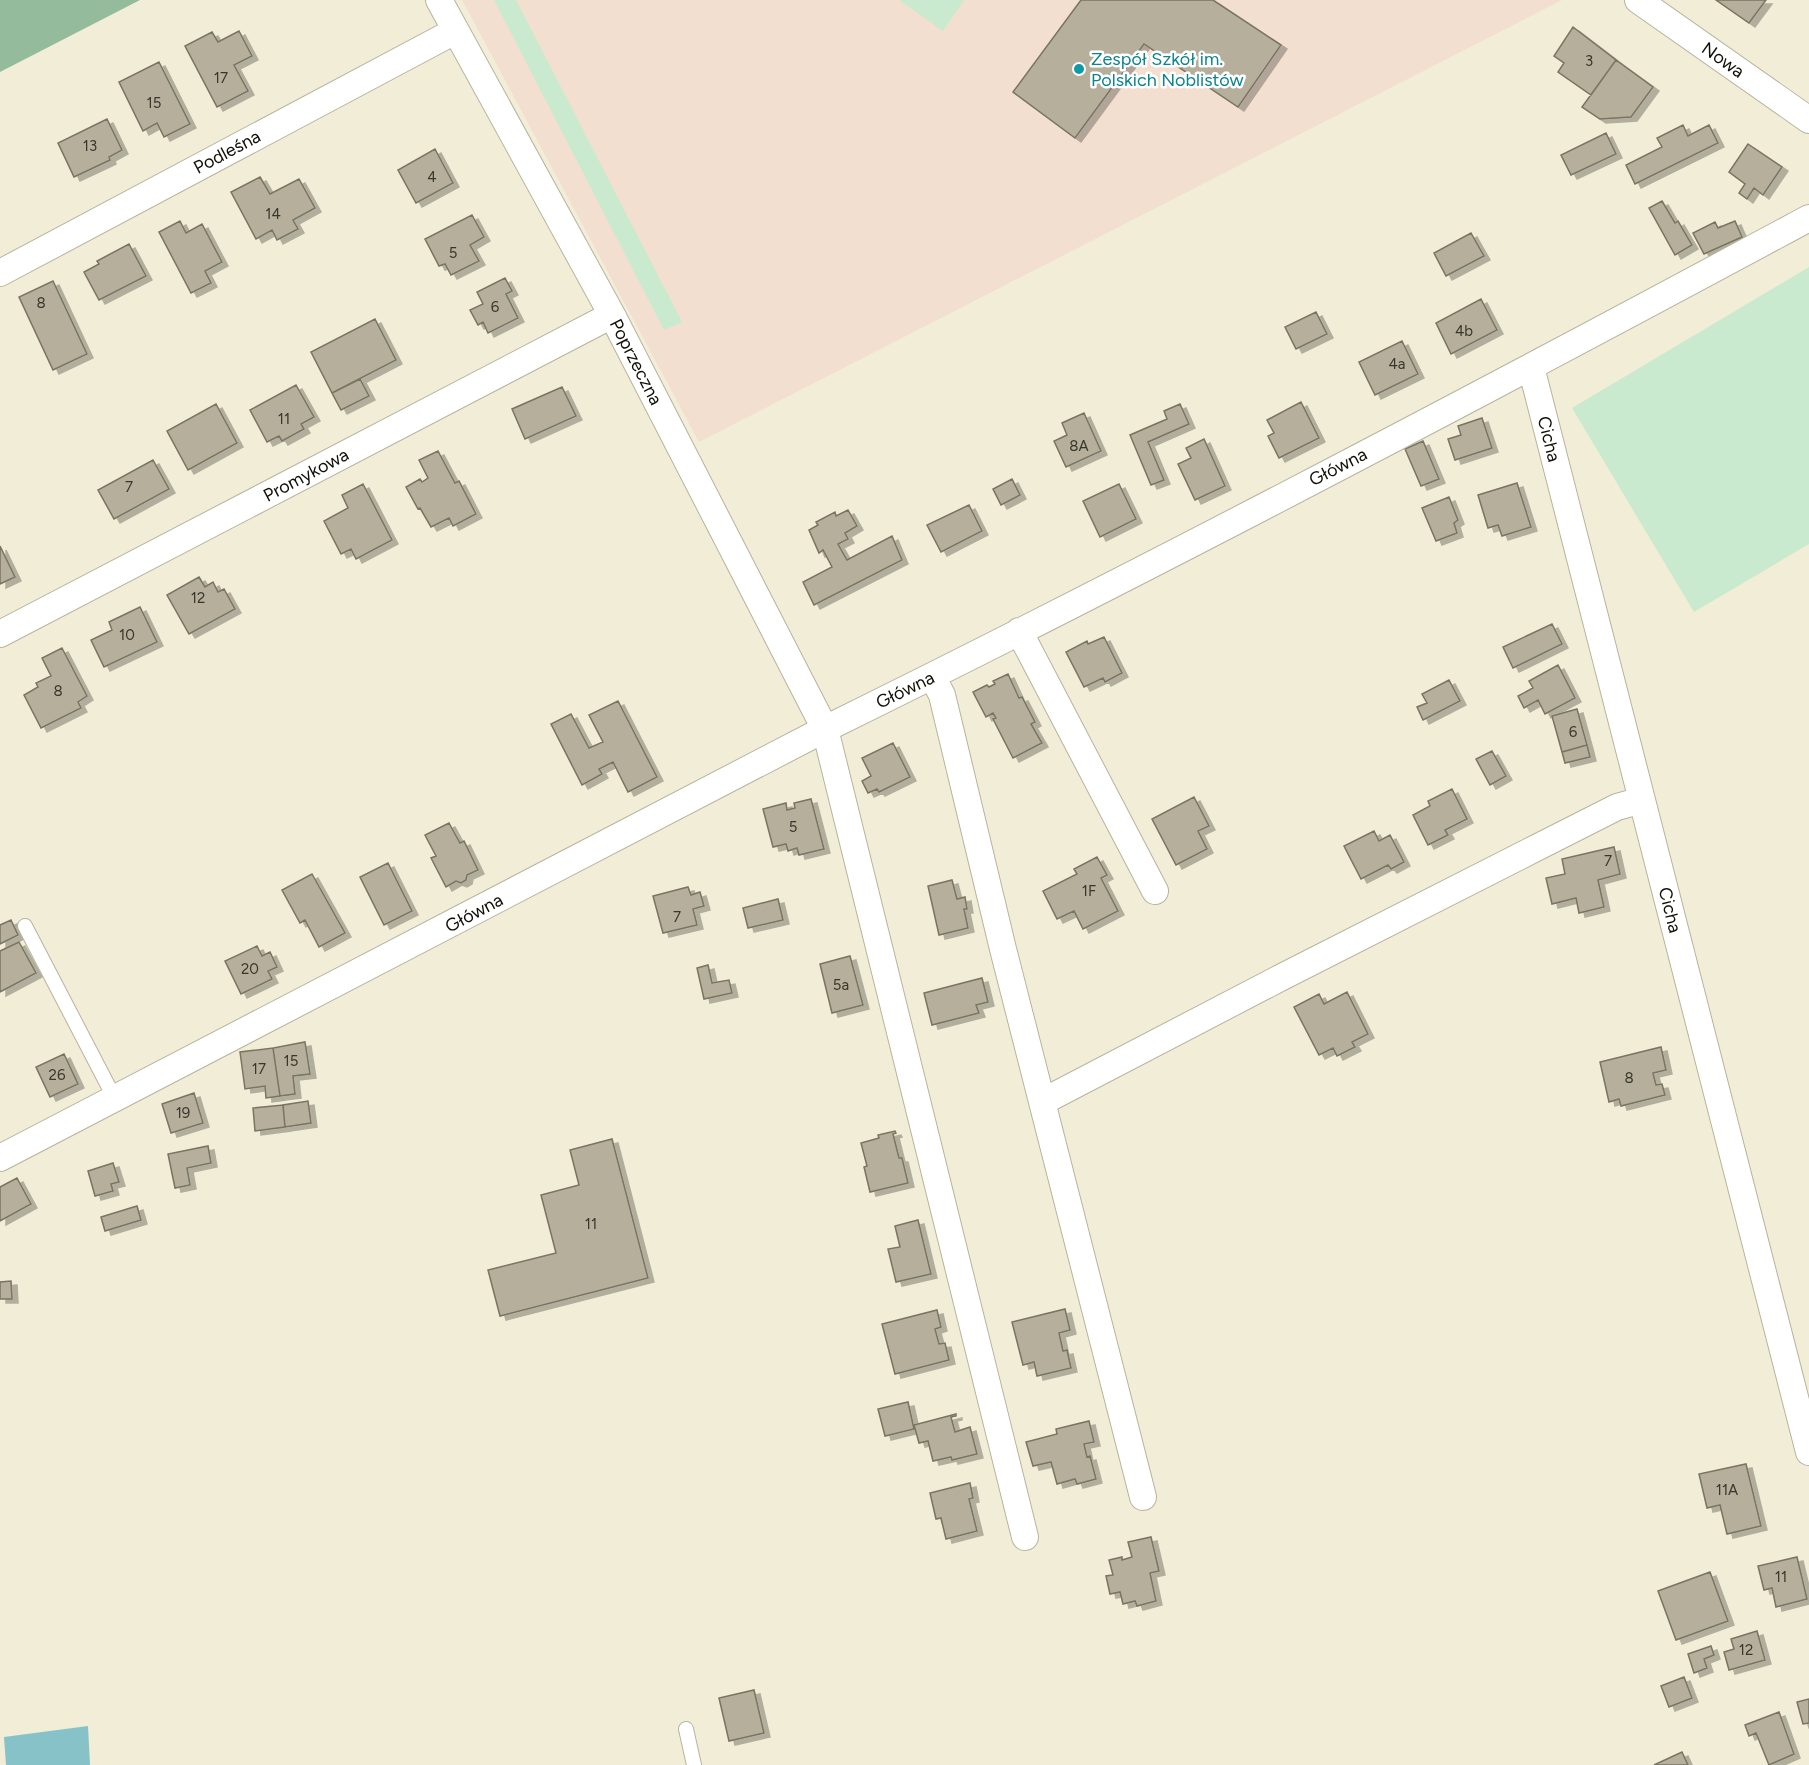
<svg xmlns="http://www.w3.org/2000/svg" width="1809" height="1765" font-family="Figtree,sans-serif">
	<style>
		.commercial { fill: #f2dfcf }
		.green { fill: #c9eace }
		.forest { fill: #94bb9b }
		.water { fill: #87c2c9 }
		.building { fill: #b5af9b; stroke: #797461; stroke-width: 1.5; filter: url(#shadow) }
		.lines { fill: none; stroke-linecap: round; stroke-linejoin: round }
		.service-casing { stroke: #b8b39e; stroke-width: 16 }
		.minor-casing { stroke: #b8b39e; stroke-width: 28 }
		.service { stroke: #fff; stroke-width: 14 }
		.minor { stroke: #fff; stroke-width: 26 }
		.culture-dot { fill: #0f9aa8; stroke: #fff; stroke-width: 2 }
		.labels { text-anchor: middle; stroke-width: 5; stroke-linejoin: round; paint-order: stroke }
		.number-label { font-size: 15px; fill: #39372d }
		.culture-label { font-size: 18px; fill: #0d838f; stroke: #fff; text-anchor: start }
		.street-label { font-size: 18px; fill: #100f08; stroke: #fff }
	</style>
	<defs>
		<filter id="shadow"><feDropShadow dx="6" dy="4" stdDeviation="0" flood-color="#0004"/></filter>
	</defs>
	<rect width="100%" height="100%" fill="#f2edd7"/>
	<path class="commercial" d="M 462,0 L 1562,0 L 699,442 Z"/>
	<path class="green" d="M 494,0 L 516,0 L 682,322 L 664,330 Z
		M 899,0 L 964,0 L 943,31 Z
		M 1809,267 L 1809,544 L 1694,612 L 1572,408 Z"/>
	<path class="forest" d="M 0,0 L 140,0 L 0,72 Z"/>
	<path class="water" d="M 88,1726 L 90,1765 L 6,1765 L 4,1737 Z"/>
	<path class="building" d="M 1081,0 L 1213,0 L 1281,45 L 1238,107 L 1144,44 L 1075,138 L 1013,92 Z
		M 1716,0 L 1766,0 L 1749,23 Z
		M 1573,27 L 1616,60 L 1591,95 L 1558,72 L 1564,63 L 1554,56 Z
		M 239,31 L 252,56 L 234,65 L 248,91 L 217,107 L 185,46 L 212,32 L 218,42 Z
		M 1616,60 L 1653,87 L 1631,117 L 1600,119 L 1582,107 Z
		M 159,62 L 190,124 L 164,137 L 157,123 L 143,131 L 119,82 Z
		M 107,119 L 122,150 L 109,157 L 110,160 L 74,177 L 58,143 Z
		M 1683,125 L 1688,136 L 1709,125 L 1718,143 L 1635,184 L 1626,165 L 1662,147 L 1657,138 Z
		M 1606,133 L 1616,154 L 1571,175 L 1561,155 Z
		M 1748,144 L 1782,167 L 1763,195 L 1754,188 L 1747,199 L 1739,193 L 1745,184 L 1729,172 Z
		M 435,149 L 453,183 L 416,203 L 398,170 Z
		M 260,177 L 270,194 L 299,179 L 315,208 L 293,220 L 298,229 L 277,240 L 272,230 L 256,239 L 231,192 Z
		M 1662,201 L 1675,223 L 1678,221 L 1692,245 L 1675,255 L 1649,208 Z
		M 472,215 L 484,237 L 470,245 L 479,261 L 451,275 L 445,264 L 439,266 L 425,239 Z
		M 180,221 L 186,233 L 202,224 L 222,262 L 205,271 L 211,283 L 191,293 L 159,232 Z
		M 1735,221 L 1742,237 L 1704,254 L 1693,233 L 1715,222 L 1718,228 Z
		M 1471,233 L 1484,256 L 1446,276 L 1434,253 Z
		M 129,244 L 146,276 L 99,300 L 84,272 L 99,264 L 97,261 Z
		M 505,278 L 512,291 L 506,294 L 518,318 L 488,333 L 483,322 L 478,325 L 470,310 L 483,304 L 477,292 Z
		M 53,281 L 87,354 L 53,370 L 19,297 Z
		M 1481,299 L 1497,330 L 1451,354 L 1436,323 Z
		M 1316,312 L 1327,334 L 1296,349 L 1285,327 Z
		M 375,319 L 396,360 L 332,393 L 311,352 Z
		M 1402,341 L 1418,374 L 1375,395 L 1359,362 Z
		M 360,379 L 369,396 L 341,410 L 332,393 Z
		M 296,385 L 314,417 L 301,424 L 304,429 L 282,441 L 279,436 L 267,442 L 250,410 Z
		M 562,387 L 576,416 L 525,439 L 512,409 Z
		M 1301,402 L 1319,438 L 1279,458 L 1268,436 L 1274,433 L 1267,420 Z
		M 216,404 L 237,443 L 188,470 L 167,431 Z
		M 1180,404 L 1189,424 L 1148,442 L 1164,480 L 1151,485 L 1130,435 L 1167,419 L 1164,411 Z
		M 1084,413 L 1101,451 L 1066,467 L 1054,441 L 1067,435 L 1062,423 Z
		M 1482,418 L 1492,448 L 1455,460 L 1448,439 L 1461,435 L 1458,426 Z
		M 1204,439 L 1225,486 L 1195,500 L 1178,464 L 1191,458 L 1186,448 Z
		M 1423,441 L 1439,479 L 1421,486 L 1405,449 Z
		M 438,451 L 455,483 L 459,481 L 476,514 L 453,526 L 449,518 L 431,527 L 420,508 L 418,509 L 406,487 L 420,479 L 422,482 L 428,478 L 419,460 Z
		M 153,460 L 169,489 L 114,519 L 98,490 Z
		M 1012,479 L 1020,495 L 1001,505 L 993,489 Z
		M 1517,483 L 1531,527 L 1502,536 L 1498,525 L 1488,528 L 1478,495 Z
		M 363,484 L 392,540 L 356,559 L 351,549 L 341,554 L 324,521 L 348,508 L 342,495 Z
		M 1119,484 L 1136,519 L 1100,537 L 1083,501 Z
		M 1449,497 L 1458,520 L 1454,523 L 1457,533 L 1436,541 L 1422,508 Z
		M 969,505 L 982,531 L 941,552 L 927,525 Z
		M 848,510 L 857,526 L 845,533 L 848,539 L 838,544 L 847,560 L 892,536 L 902,560 L 814,605 L 803,582 L 832,567 L 823,550 L 819,553 L 809,530 L 818,525 L 816,522 L 835,512 L 836,516 Z
		M 0,546 L 15,577 L 0,584 Z
		M 199,577 L 205,587 L 213,582 L 218,592 L 224,589 L 235,609 L 189,634 L 167,595 Z
		M 140,607 L 157,642 L 104,667 L 91,640 L 112,630 L 109,622 Z
		M 1552,624 L 1562,644 L 1513,668 L 1503,647 Z
		M 1104,637 L 1122,673 L 1105,682 L 1103,678 L 1084,687 L 1066,652 L 1087,641 L 1088,644 Z
		M 62,648 L 87,696 L 78,702 L 81,708 L 41,728 L 24,695 L 38,687 L 36,683 L 51,676 L 42,658 Z
		M 1558,665 L 1575,698 L 1545,714 L 1538,700 L 1524,708 L 1518,696 L 1533,688 L 1529,681 Z
		M 1008,674 L 1019,698 L 1022,697 L 1035,722 L 1031,724 L 1042,743 L 1013,758 L 993,719 L 996,718 L 993,713 L 986,717 L 973,692 L 987,685 L 989,687 L 995,684 L 993,681 Z
		M 1449,680 L 1460,701 L 1423,720 L 1417,707 L 1427,703 L 1422,694 Z
		M 618,701 L 657,777 L 628,792 L 613,762 L 599,769 L 602,774 L 582,785 L 551,724 L 571,714 L 589,748 L 603,742 L 589,715 Z
		M 1577,709 L 1587,745 L 1562,752 L 1552,716 Z
		M 893,743 L 910,777 L 879,792 L 877,789 L 868,793 L 862,781 L 871,776 L 862,758 Z
		M 1587,745 L 1590,757 L 1565,763 L 1562,752 Z
		M 1492,751 L 1506,776 L 1490,785 L 1476,759 Z
		M 1452,789 L 1467,819 L 1445,830 L 1448,835 L 1428,845 L 1413,815 L 1430,806 L 1428,801 Z
		M 1194,797 L 1209,826 L 1198,831 L 1207,849 L 1176,865 L 1152,819 Z
		M 811,799 L 824,849 L 799,855 L 797,848 L 788,851 L 786,844 L 773,847 L 763,809 L 786,803 L 787,810 L 795,808 L 794,803 Z
		M 449,823 L 460,843 L 464,841 L 478,870 L 467,875 L 466,880 L 461,883 L 456,881 L 446,887 L 431,858 L 436,856 L 425,835 Z
		M 1374,831 L 1379,841 L 1390,835 L 1404,862 L 1391,869 L 1388,865 L 1361,879 L 1344,846 Z
		M 1614,847 L 1620,874 L 1598,880 L 1604,907 L 1579,913 L 1576,898 L 1552,904 L 1546,878 L 1565,874 L 1562,859 Z
		M 1097,857 L 1107,875 L 1101,878 L 1118,911 L 1083,929 L 1074,911 L 1057,919 L 1043,891 L 1077,874 L 1074,869 Z
		M 388,863 L 412,911 L 384,925 L 360,877 Z
		M 312,874 L 345,933 L 319,947 L 305,920 L 300,923 L 282,890 Z
		M 952,880 L 957,899 L 965,897 L 967,909 L 964,909 L 968,928 L 939,935 L 928,886 Z
		M 688,887 L 691,895 L 700,892 L 704,906 L 693,909 L 697,925 L 663,933 L 653,896 Z
		M 778,899 L 783,920 L 748,928 L 743,908 Z
		M 11,920 L 18,935 L 0,944 L 0,925 Z
		M 19,942 L 36,973 L 0,992 L 0,951 Z
		M 257,946 L 262,956 L 270,952 L 277,967 L 268,971 L 272,979 L 241,994 L 225,961 Z
		M 850,956 L 863,1005 L 832,1013 L 820,964 Z
		M 708,965 L 712,983 L 729,980 L 732,993 L 704,999 L 697,968 Z
		M 982,978 L 988,1002 L 976,1005 L 979,1013 L 932,1025 L 924,993 Z
		M 1347,992 L 1368,1034 L 1352,1042 L 1355,1047 L 1337,1056 L 1333,1048 L 1319,1055 L 1294,1007 L 1319,994 L 1324,1004 Z
		M 305,1042 L 310,1074 L 293,1076 L 295,1094 L 280,1096 L 273,1048 Z
		M 1661,1047 L 1666,1070 L 1653,1073 L 1656,1085 L 1662,1084 L 1665,1095 L 1621,1106 L 1619,1099 L 1609,1102 L 1600,1062 Z
		M 273,1048 L 280,1096 L 266,1098 L 265,1086 L 245,1089 L 240,1052 Z
		M 64,1054 L 78,1084 L 50,1097 L 36,1067 Z
		M 194,1093 L 203,1123 L 171,1133 L 162,1104 Z
		M 308,1101 L 311,1123 L 285,1127 L 283,1105 Z
		M 283,1105 L 285,1127 L 255,1131 L 253,1108 Z
		M 895,1131 L 896,1133 L 893,1134 L 899,1158 L 902,1158 L 908,1183 L 870,1192 L 864,1167 L 867,1166 L 861,1143 L 879,1138 L 878,1135 Z
		M 612,1139 L 648,1278 L 500,1316 L 488,1270 L 556,1253 L 541,1195 L 579,1185 L 570,1150 Z
		M 208,1146 L 211,1163 L 187,1168 L 190,1185 L 175,1188 L 168,1154 Z
		M 113,1163 L 119,1182 L 111,1184 L 113,1191 L 95,1196 L 88,1171 Z
		M 17,1178 L 31,1204 L 0,1221 L 0,1187 Z
		M 137,1206 L 141,1220 L 105,1231 L 101,1217 Z
		M 918,1220 L 931,1274 L 896,1282 L 888,1249 L 900,1247 L 895,1226 Z
		M 11,1281 L 12,1299 L 0,1299 L 0,1282 Z
		M 1065,1309 L 1070,1330 L 1059,1333 L 1063,1351 L 1067,1350 L 1071,1368 L 1037,1376 L 1034,1362 L 1023,1365 L 1012,1322 Z
		M 937,1310 L 941,1327 L 935,1329 L 939,1344 L 945,1343 L 949,1360 L 895,1374 L 882,1324 Z
		M 908,1402 L 914,1429 L 885,1436 L 878,1409 Z
		M 956,1414 L 956,1416 L 951,1417 L 955,1432 L 970,1427 L 977,1454 L 952,1460 L 951,1457 L 933,1461 L 928,1441 L 919,1443 L 914,1425 Z
		M 1089,1421 L 1094,1442 L 1084,1444 L 1087,1457 L 1090,1456 L 1096,1479 L 1077,1484 L 1075,1479 L 1057,1484 L 1051,1462 L 1033,1466 L 1026,1442 L 1057,1434 L 1056,1429 Z
		M 1746,1464 L 1761,1526 L 1727,1534 L 1720,1505 L 1707,1508 L 1699,1474 Z
		M 970,1483 L 973,1498 L 969,1499 L 977,1531 L 946,1539 L 941,1518 L 936,1519 L 930,1493 Z
		M 1151,1537 L 1159,1571 L 1150,1573 L 1156,1601 L 1137,1606 L 1135,1601 L 1123,1604 L 1120,1592 L 1110,1594 L 1106,1576 L 1113,1575 L 1109,1560 L 1122,1557 L 1122,1560 L 1132,1557 L 1128,1542 Z
		M 1797,1557 L 1807,1599 L 1776,1607 L 1772,1588 L 1764,1590 L 1758,1566 Z
		M 1710,1572 L 1728,1621 L 1676,1640 L 1658,1591 Z
		M 1757,1631 L 1765,1660 L 1729,1670 L 1724,1652 L 1734,1649 L 1731,1639 Z
		M 1711,1646 L 1714,1655 L 1704,1659 L 1707,1668 L 1694,1673 L 1688,1654 Z
		M 1684,1677 L 1692,1698 L 1669,1707 L 1661,1686 Z
		M 754,1690 L 764,1733 L 729,1741 L 719,1698 Z
		M 1809,1699 L 1809,1723 L 1803,1724 L 1797,1702 Z
		M 1779,1712 L 1794,1754 L 1769,1765 L 1756,1733 L 1749,1736 L 1745,1725 Z
		M 1682,1752 L 1688,1765 L 1654,1765 Z"/>
	<g class="lines">
		<g class="service-casing">
			<path id="service" d="M 25,926 L 115,1099
				M 686,1729 L 694,1765"/>
		</g>
		<g class="minor-casing">
			<path id="minor" d="M 439,0 L 612,315 L 825,729 L 1025,1537
				M 1638,0 L 1809,120
				M 0,273 L 455,31
				M 1531,367 L 1809,1452
				M 1019,631 L 1155,891
				M 0,634 L 612,315
				M 932,676 L 942,695 L 1003,949 L 1143,1497
				M 1042,1102 L 1282,977 L 1536,848 L 1617,807 L 1642,800
				M 0,1158 L 825,729 C 1156,566 1484,393 1809,218"/>
		</g>
		<use href="#service" class="service"/>
		<use href="#minor" class="minor"/>
	</g>
	<circle class="culture-dot" cx="1079" cy="69" r="6"/>
	<g class="labels">
		<g class="number-label">
			<text x="1589" y="66">3</text>
			<text x="221" y="83">17</text>
			<text x="154" y="108">15</text>
			<text x="90" y="151">13</text>
			<text x="432" y="182">4</text>
			<text x="273" y="219">14</text>
			<text x="453" y="258">5</text>
			<text x="41" y="308">8</text>
			<text x="495" y="312">6</text>
			<text x="1464" y="336">4b</text>
			<text x="1397" y="369">4a</text>
			<text x="284" y="424">11</text>
			<text x="1079" y="451">8A</text>
			<text x="129" y="492">7</text>
			<text x="198" y="603">12</text>
			<text x="127" y="640">10</text>
			<text x="58" y="696">8</text>
			<text x="1573" y="737">6</text>
			<text x="793" y="832">5</text>
			<text x="1608" y="866">7</text>
			<text x="1089" y="896">1F</text>
			<text x="677" y="922">7</text>
			<text x="250" y="974">20</text>
			<text x="841" y="990">5a</text>
			<text x="291" y="1066">15</text>
			<text x="259" y="1074">17</text>
			<text x="57" y="1080">26</text>
			<text x="1629" y="1083">8</text>
			<text x="183" y="1118">19</text>
			<text x="591" y="1229">11</text>
			<text x="1727" y="1495">11A</text>
			<text x="1781" y="1582">11</text>
			<text x="1746" y="1655">12</text>
		</g>
		<g class="culture-label">
			<text x="1091" y="65">Zespół Szkół im.<tspan x="1091" dy="21">Polskich Noblistów</tspan></text>
		</g>
		<g class="street-label">
			<text transform="translate(1723 60) rotate(35)" y="6">Nowa</text>
			<text transform="translate(227 152) rotate(-28)" y="6">Podleśna</text>
			<text transform="translate(636 362) rotate(63)" y="6">Poprzeczna</text>
			<text transform="translate(1549 439) rotate(76)" y="6">Cicha</text>
			<text transform="translate(1338 467) rotate(-27)" y="6">Główna</text>
			<text transform="translate(306 475) rotate(-28)" y="6">Promykowa</text>
			<text transform="translate(905 690) rotate(-26)" y="6">Główna</text>
			<text transform="translate(1670 910) rotate(76)" y="6">Cicha</text>
			<text transform="translate(474 913) rotate(-28)" y="6">Główna</text>
		</g>
	</g>
</svg>
